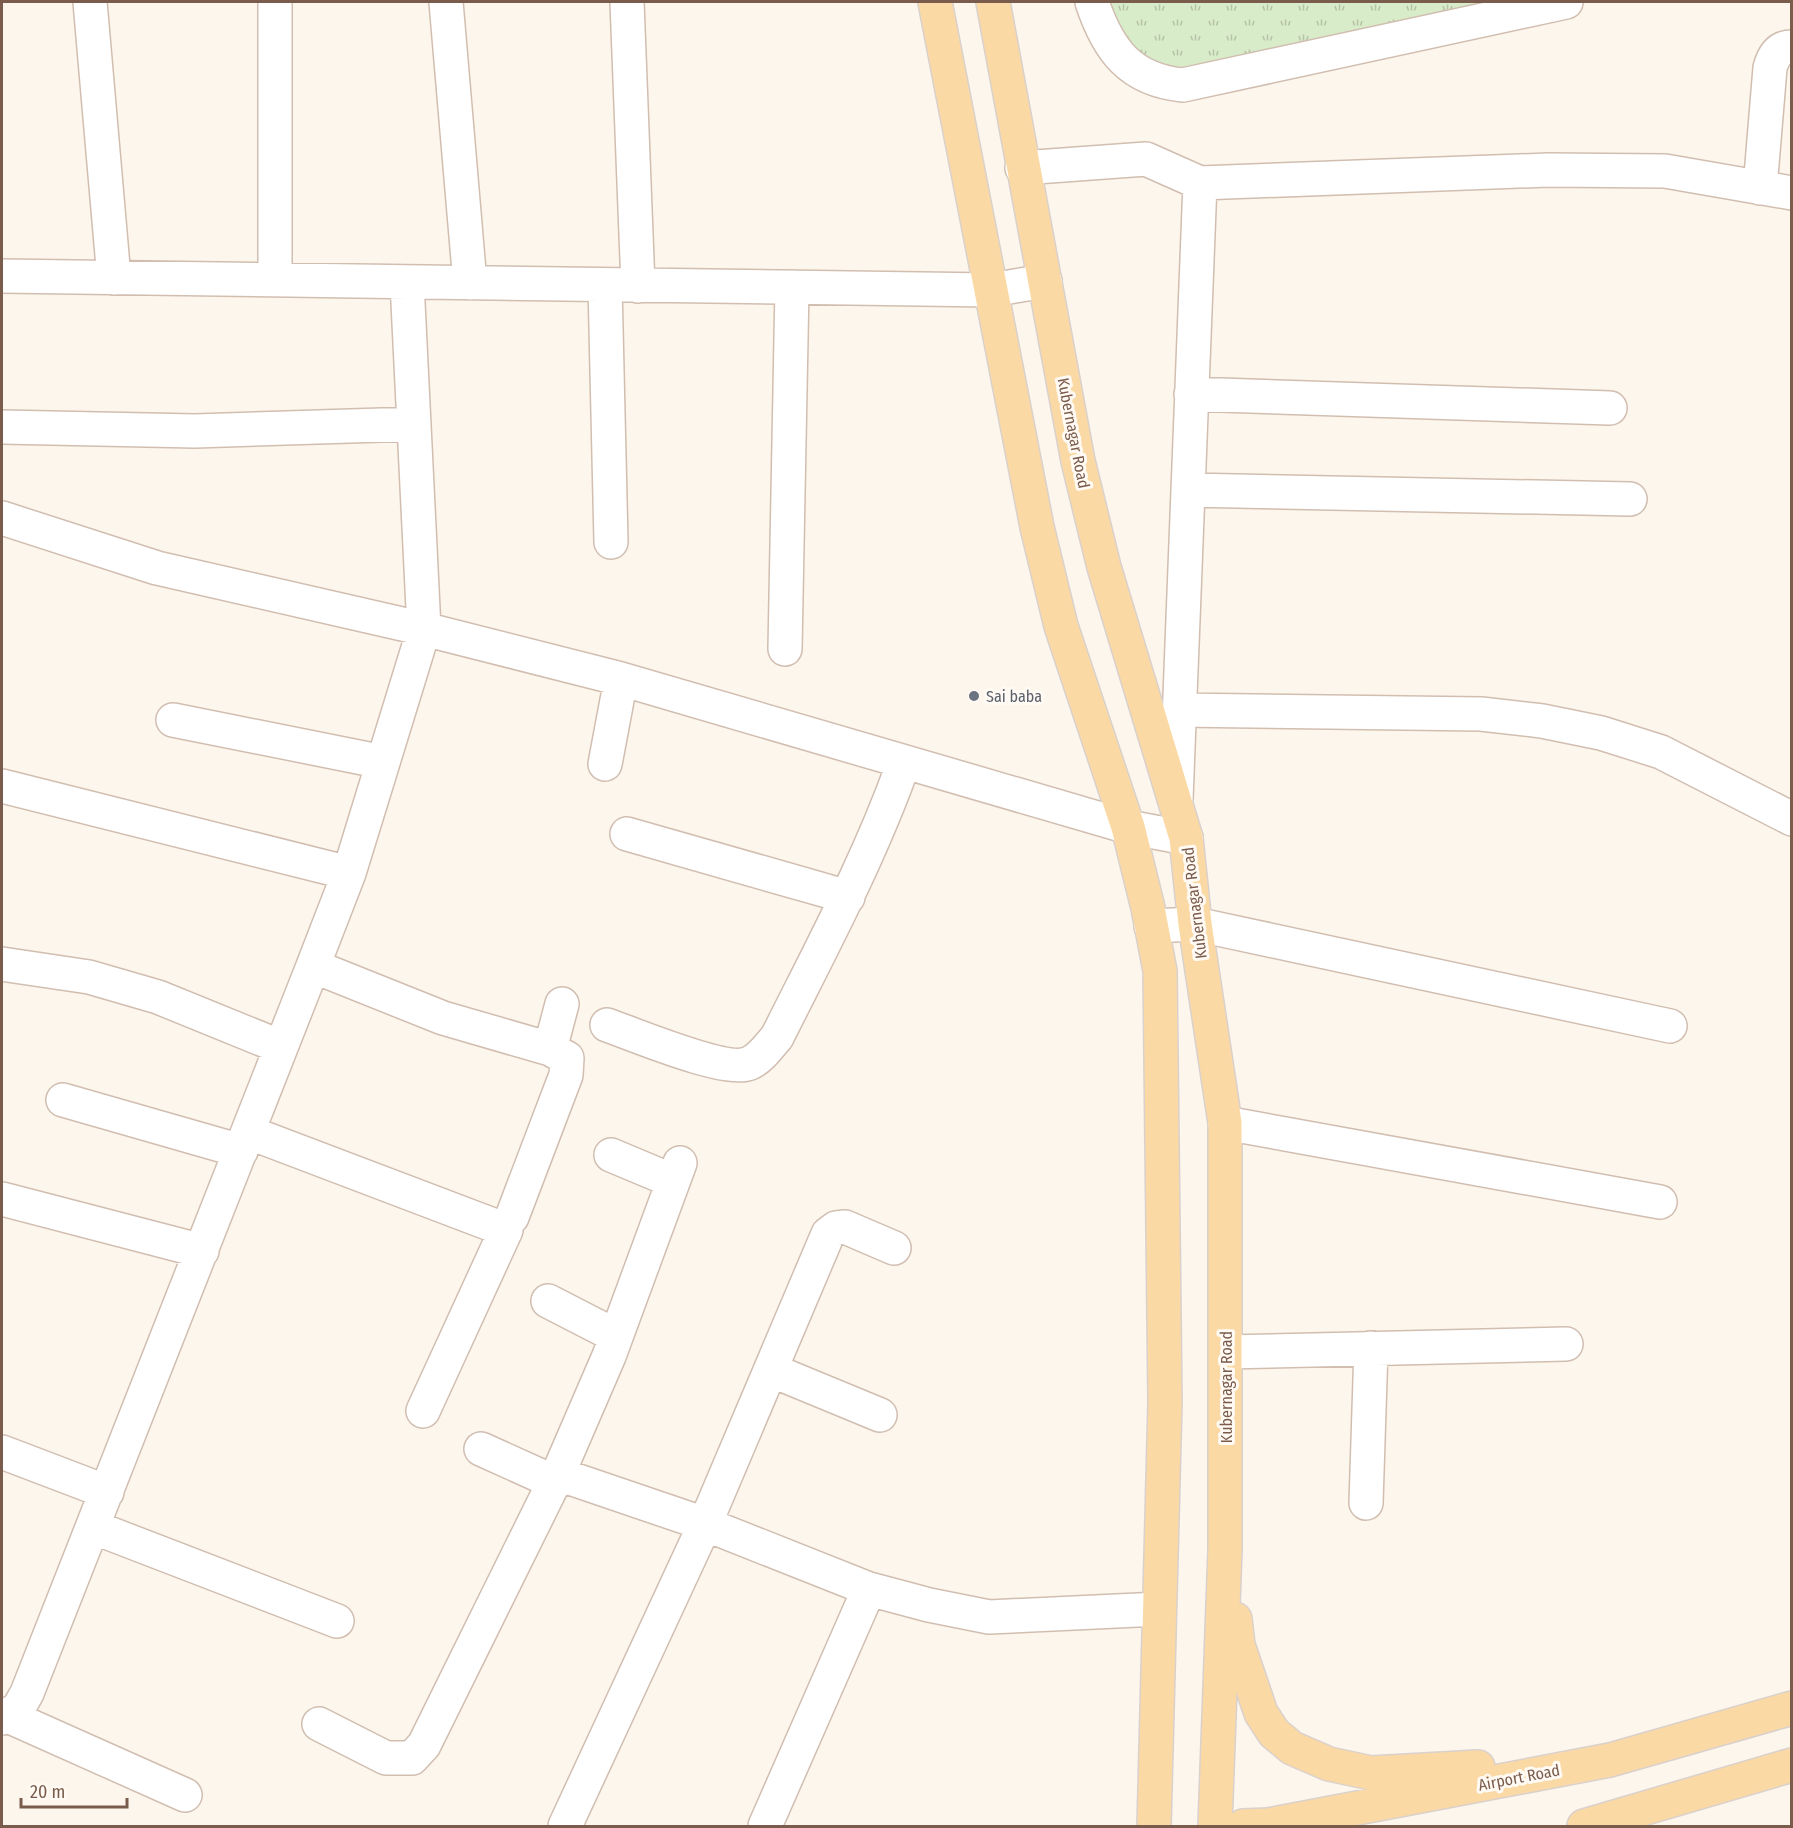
<svg xmlns="http://www.w3.org/2000/svg" width="1793" height="1828" font-family="'Fira Sans Condensed',sans-serif">
	<style>
		.grass { fill: url(#grass-tufts) }
		.lines { fill: none; stroke-linecap: round; stroke-linejoin: round }
		.minor-casing { stroke: #d1beb0; stroke-width: 36 }
		.major-casing { stroke: #dad1cd; stroke-width: 36 }
		.minor { stroke: #fff; stroke-width: 33 }
		.major { stroke: #fbd9a5; stroke-width: 33 }
		.worship-dot { fill: #6b7280; stroke: #fffaf3; stroke-width: 2 }
		.labels { text-anchor: middle; stroke-width: 6; stroke-linejoin: round; paint-order: stroke }
		.street-label { font-size: 16px; fill: #7a5c4d; stroke: #fffaf3 }
		.worship-label { font-size: 16px; fill: #5b616d; stroke: #fffaf3; text-anchor: start }
	</style>
	<defs>
		<pattern id="grass-tufts" width="24" height="20" patternUnits="userSpaceOnUse" patternTransform="scale(1.5)"><rect width="24" height="20" fill="#d8ecc9"/><path d="M3 7l-1-3M5 7V3M7 7l1-3M15 17l-1-3M17 17v-4M19 17l1-3" fill="none" stroke="#b4c2a5"/></pattern>
	</defs>
	<rect width="100%" height="100%" fill="#fdf6ec"/>
	<path class="grass" d="M 1108,2 L 1502,2 L 1203,66 C 1145,71 1130,53 1108,2 Z"/>
	<g class="lines">
		<g class="minor-casing">
			<path id="minor" d="M 90,2 L 114,278
				M 446,2 L 470,283
				M 627,2 L 638,286
				M 1092,2 C 1108,50 1130,80 1183,85 L 1566,2
				M 1022,168 L 1146,159 L 1200,183 L 1176,799
				M 1200,183 L 1548,170 L 1665,171 L 1792,193
				M 1760,188 L 1770,68 C 1773,57 1778,47 1792,47
				M 2,276 L 991,290 L 1045,281
				M 275,280 L 275,2
				M 605,285 L 611,542
				M 1191,394 L 1610,408
				M 2,427 L 195,431 L 414,424
				M 1188,490 L 1630,499
				M 2,518 L 157,568 L 424,629 L 621,679 L 1128,827 L 1186,838
				M 785,649 L 792,287
				M 1179,710 L 1481,714 L 1542,721 L 1601,733 L 1661,752 L 1792,819
				M 173,720 L 383,762
				M 605,764 L 621,679
				M 2,786 L 349,873
				M 627,834 L 848,897
				M 1151,926 L 1195,924 L 1670,1026
				M 2,964 L 89,977 L 158,997 L 281,1047
				M 313,966 L 443,1018 L 550,1049
				M 607,1025 C 633,1034 727,1074 750,1063 C 761,1058 769,1046 777,1037 C 822,947 870,858 904,762
				M 63,1100 L 241,1151
				M 1225,1123 L 1660,1202
				M 248,1132 L 506,1230 L 423,1411
				M 611,1155 L 673,1181
				M 2,1199 L 202,1251
				M 512,1217 L 566,1075 L 567,1058 L 550,1049 L 562,1004
				M 548,1301 L 616,1336
				M 1226,1352 L 1566,1344
				M 771,1370 L 880,1415
				M 481,1449 L 554,1482
				M 2,1452 L 107,1492
				M 558,1474 L 705,1524 L 869,1589 L 929,1605 L 989,1617 L 1159,1609
				M 1366,1503 L 1371,1348
				M 93,1527 L 337,1621
				M 8,1716 L 185,1795
				M 2,1718 L 18,1709 L 27,1693 L 313,966 L 349,873 L 424,629 L 407,282
				M 319,1724 L 386,1758 L 412,1758 L 424,1745 L 558,1474 L 609,1356 L 680,1163
				M 565,1826 L 705,1524 L 828,1234 L 836,1228 L 845,1227 L 894,1248
				M 765,1826 L 869,1589"/>
		</g>
		<g class="major-casing">
			<path id="major" d="M 935,2 L 1037,527 L 1061,626 L 1128,827 L 1148,908 L 1160,971 L 1165,1402 L 1154,1826
				M 993,2 L 1078,461 L 1104,567 L 1186,838 L 1195,924 L 1225,1123 L 1225,1549 L 1215,1826
				M 1235,1619 L 1238,1645 L 1261,1713 L 1274,1733 L 1292,1748 L 1329,1764 L 1371,1773 L 1478,1767
				M 1243,1826 L 1268,1825 L 1610,1760 L 1792,1708
				M 1584,1826 L 1792,1765"/>
		</g>
		<use href="#minor" class="minor"/>
		<use href="#major" class="major"/>
	</g>
	<circle class="worship-dot" cx="974" cy="696" r="6"/>
	<g class="labels">
		<g class="street-label">
			<text transform="translate(1074 433) rotate(79)" y="6">Kubernagar Road</text>
			<text transform="translate(1194 903) rotate(-97)" y="6">Kubernagar Road</text>
			<text transform="translate(1226 1387) rotate(-90)" y="6">Kubernagar Road</text>
			<text transform="translate(1519 1777) rotate(-11)" y="6">Airport Road</text>
		</g>
		<g class="worship-label">
			<text x="986" y="702">Sai baba</text>
		</g>
	</g>
	<rect width="1793" height="1828" fill="none" stroke="#7a5c4d" stroke-width="6"/>
	<path d="M21 1798v9h106v-9" fill="none" stroke="#7a5c4d" stroke-width="3"/>
	<text x="30" y="1798" font-size="18" fill="#7a5c4d" stroke="#fffaf3" stroke-width="4.5" paint-order="stroke">20 m</text>
</svg>
